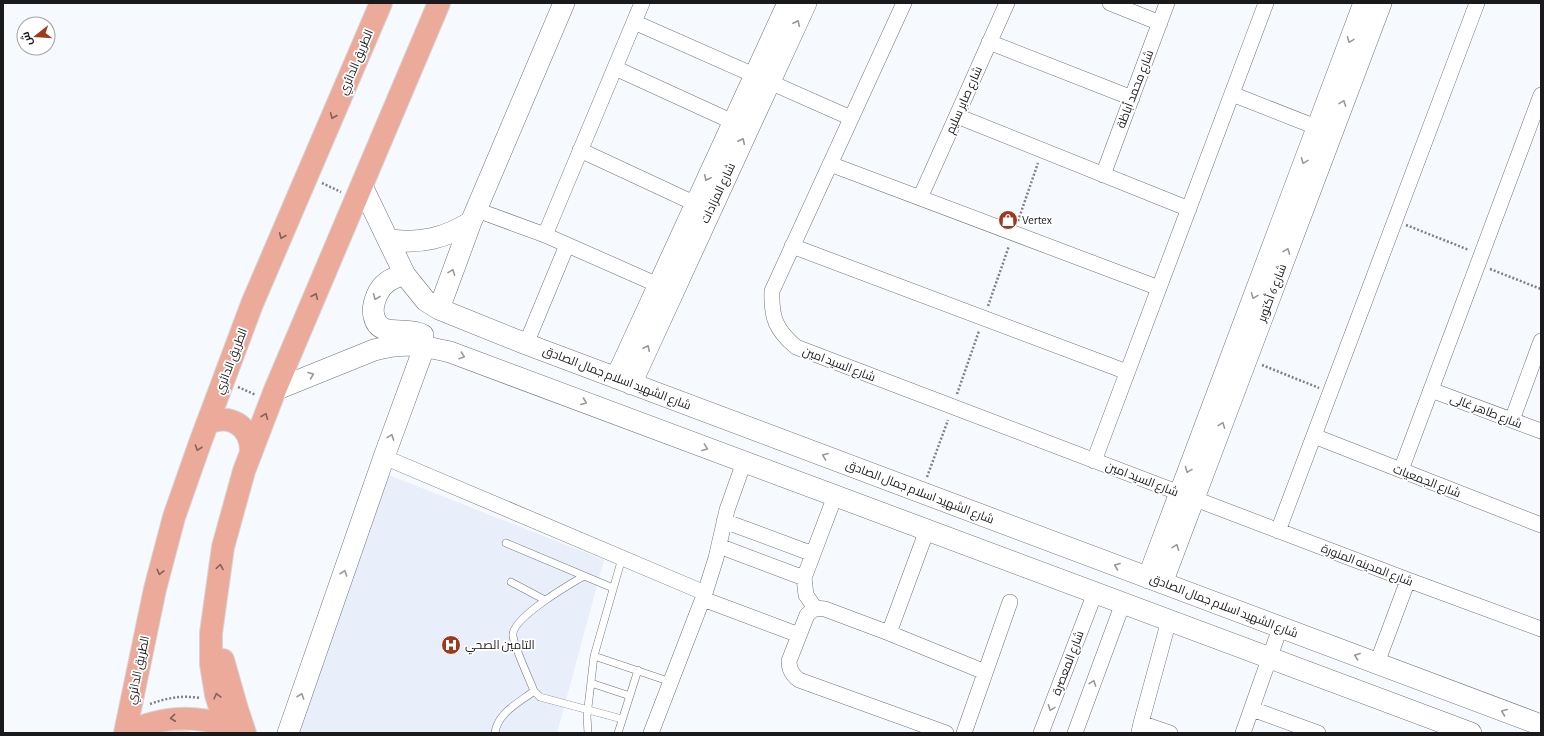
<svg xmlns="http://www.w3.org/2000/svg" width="1544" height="736" font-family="'Alegreya Sans',Cairo,sans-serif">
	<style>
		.built { fill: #e8eefa }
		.green { fill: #ffd4c8 }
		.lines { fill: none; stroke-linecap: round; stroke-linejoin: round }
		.lane-casing { stroke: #727479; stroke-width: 8 }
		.street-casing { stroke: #727479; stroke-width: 16 }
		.secondary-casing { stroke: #727479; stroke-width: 22 }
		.primary-casing { stroke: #d6d6d6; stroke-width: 24 }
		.path { stroke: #808185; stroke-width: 2.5; stroke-dasharray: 2 2; stroke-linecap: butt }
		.lane { stroke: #fff; stroke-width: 7 }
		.street { stroke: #fff; stroke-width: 15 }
		.secondary { stroke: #fff; stroke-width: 21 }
		.primary { stroke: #ecaa9a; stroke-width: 22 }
		.oneway { stroke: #989899 }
		.oneway2 { stroke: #83625b }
		.labels { text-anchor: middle; stroke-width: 3.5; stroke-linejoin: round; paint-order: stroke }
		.street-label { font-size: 12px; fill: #1a1a1c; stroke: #fff }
		.poi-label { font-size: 12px; fill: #1a1a1c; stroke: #fff; text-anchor: start }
	</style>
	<rect width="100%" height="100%" fill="#f6f9fe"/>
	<path class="built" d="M 381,472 L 604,560 L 557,733 L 293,733 Z"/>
	<path class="green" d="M 180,729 L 196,733 L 161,733 Z"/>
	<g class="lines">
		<g class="lane-casing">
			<path id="lane" d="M 506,543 L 613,588
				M 584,576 C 570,584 510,619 513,636 C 515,649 529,678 534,691 L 540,697 L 622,719
				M 511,582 L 545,600
				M 594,656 L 671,682
				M 591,683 L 630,696
				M 495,733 C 497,713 520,702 534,691
				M 588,733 L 587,716 L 594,656 L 622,558
				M 618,733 L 638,670"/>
		</g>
		<g class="street-casing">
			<path id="street" d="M 904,3 L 772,291 C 771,318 776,330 796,347 L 1408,580 L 1541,629
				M 1110,3 L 1160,23
				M 634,22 L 851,118
				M 989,42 L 1132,98
				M 615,68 L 733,122
				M 1232,94 L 1326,131
				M 957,116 L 1189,209
				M 580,150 L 696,204
				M 830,164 L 1159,288
				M 1103,175 L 1167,3
				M 920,198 L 1007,3
				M 477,210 L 545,235 L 658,285
				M 545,235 L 642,3
				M 792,246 L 1127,372
				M 526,344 L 567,245
				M 1431,390 L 1541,431
				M 1512,420 L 1541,341
				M 1314,436 L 1541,525
				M 384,457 L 705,593
				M 1094,461 L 1266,3
				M 1401,470 L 1541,95
				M 724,521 L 813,554
				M 1278,531 L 1477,3
				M 719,546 L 804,578
				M 703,599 L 799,635
				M 815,608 L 806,595 L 804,578 L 835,496
				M 889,633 L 927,530
				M 1377,663 L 1408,580
				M 1252,709 L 1318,733
				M 1141,723 L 1169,620
				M 1139,732 L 1141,723 L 1170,733
				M 651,733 L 705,593 L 716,558 L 727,510 L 744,462
				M 946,733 L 799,680 C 792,675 789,669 789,661 L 807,615 L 815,608 L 825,609 L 889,633 L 985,672
				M 964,733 L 1010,602
				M 1041,733 L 1095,593
				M 1075,733 L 1123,603
				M 1243,733 L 1280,628"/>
		</g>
		<g class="secondary-casing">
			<path id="secondary" d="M 362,186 L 405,275 L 426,301 L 439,309 L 526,344 L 1541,725
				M 390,240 C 421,244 445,238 471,222
				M 405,275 C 393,277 382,283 377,295 C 374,302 372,309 374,316 C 378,339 406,326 423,335
				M 439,309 L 471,222 L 564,3
				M 616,378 L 788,3
				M 631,384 L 806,3
				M 275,390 L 374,350 C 405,342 420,345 450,352 L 1471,733
				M 1148,578 L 1364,3
				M 1162,583 L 1381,3
				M 288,733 L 384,457 L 425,345"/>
		</g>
		<g class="primary-casing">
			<path id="primary" d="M 207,424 C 229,412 251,426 251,451
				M 223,660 L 237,709 L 245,733
				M 125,733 L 155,589 L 174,517 L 200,443 L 252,304 L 381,3
				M 127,733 C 159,717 190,714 225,725
				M 228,733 L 216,695 L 211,664 L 211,633 L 223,547 L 244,471 L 275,390 L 439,3"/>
		</g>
		<path class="path" d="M 322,183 L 341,192
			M 1018,221 L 1038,163
			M 1406,225 L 1469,250
			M 1490,269 L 1541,289
			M 988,306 L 1009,246
			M 1262,365 L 1319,388
			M 238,387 L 256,395
			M 957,394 L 979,331
			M 927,477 L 948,420
			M 150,704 C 167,698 181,695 200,698"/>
		<use href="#lane" class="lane"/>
		<use href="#street" class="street"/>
		<use href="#secondary" class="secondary"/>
		<use href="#primary" class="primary"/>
	</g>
	<defs><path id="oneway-chevron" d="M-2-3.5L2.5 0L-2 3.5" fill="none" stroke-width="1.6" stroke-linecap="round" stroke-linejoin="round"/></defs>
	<g class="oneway">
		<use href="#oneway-chevron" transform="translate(797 23) rotate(-65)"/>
		<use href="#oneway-chevron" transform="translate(1350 40) rotate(111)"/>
		<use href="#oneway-chevron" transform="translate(1343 103) rotate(-69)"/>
		<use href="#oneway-chevron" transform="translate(742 141) rotate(-65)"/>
		<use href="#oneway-chevron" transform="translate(1304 161) rotate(111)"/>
		<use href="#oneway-chevron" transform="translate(707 178) rotate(115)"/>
		<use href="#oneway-chevron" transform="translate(1287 251) rotate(-69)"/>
		<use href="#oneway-chevron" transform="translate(452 272) rotate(-69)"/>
		<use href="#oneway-chevron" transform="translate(1254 296) rotate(111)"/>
		<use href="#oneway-chevron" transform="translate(376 297) rotate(112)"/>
		<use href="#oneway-chevron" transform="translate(647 348) rotate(-65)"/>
		<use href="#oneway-chevron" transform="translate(462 356) rotate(19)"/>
		<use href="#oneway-chevron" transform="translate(311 375) rotate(-22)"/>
		<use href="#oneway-chevron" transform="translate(584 402) rotate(21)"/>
		<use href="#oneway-chevron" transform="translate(1222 425) rotate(-69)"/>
		<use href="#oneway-chevron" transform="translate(391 437) rotate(-70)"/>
		<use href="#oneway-chevron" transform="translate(705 448) rotate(21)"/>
		<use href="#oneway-chevron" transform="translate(825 456) rotate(-159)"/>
		<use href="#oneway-chevron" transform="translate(1188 470) rotate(111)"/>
		<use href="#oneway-chevron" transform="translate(1176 547) rotate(-69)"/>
		<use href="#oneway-chevron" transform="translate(1117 566) rotate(-159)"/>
		<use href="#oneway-chevron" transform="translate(344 573) rotate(-71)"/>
		<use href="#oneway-chevron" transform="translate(1357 656) rotate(-160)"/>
		<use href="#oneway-chevron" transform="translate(1093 683) rotate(-70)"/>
		<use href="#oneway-chevron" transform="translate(301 696) rotate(-71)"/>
		<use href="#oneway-chevron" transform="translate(1051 708) rotate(111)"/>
		<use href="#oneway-chevron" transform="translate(1504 712) rotate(-159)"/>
	</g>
	<g class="oneway2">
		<use href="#oneway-chevron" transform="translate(333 116) rotate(113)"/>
		<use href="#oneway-chevron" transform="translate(282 236) rotate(113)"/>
		<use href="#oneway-chevron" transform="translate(315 296) rotate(-67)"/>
		<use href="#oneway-chevron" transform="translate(265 416) rotate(-68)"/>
		<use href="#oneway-chevron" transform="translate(198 448) rotate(109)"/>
		<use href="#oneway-chevron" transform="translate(220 567) rotate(-81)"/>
		<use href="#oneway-chevron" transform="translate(160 572) rotate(104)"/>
		<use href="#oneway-chevron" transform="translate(217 696) rotate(-104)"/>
		<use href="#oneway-chevron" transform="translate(173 718) rotate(174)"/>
	</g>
	<defs>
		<g id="shop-disc" transform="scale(1)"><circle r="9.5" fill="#a0381e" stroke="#fff"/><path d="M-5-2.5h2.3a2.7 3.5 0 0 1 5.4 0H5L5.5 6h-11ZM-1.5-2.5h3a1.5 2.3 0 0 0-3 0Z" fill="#fff"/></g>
		<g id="hospital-disc" transform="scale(1)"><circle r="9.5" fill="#a0381e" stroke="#fff"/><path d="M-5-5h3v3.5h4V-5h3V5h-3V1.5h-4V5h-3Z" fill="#fff"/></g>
	</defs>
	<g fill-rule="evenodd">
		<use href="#shop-disc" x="1008" y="220"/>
		<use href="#hospital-disc" x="451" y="645"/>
	</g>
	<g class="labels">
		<g class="street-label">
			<text transform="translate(356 62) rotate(-67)" y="4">الطريق الدائري</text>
			<text transform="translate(1135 89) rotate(-69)" y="4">شارع محمد أباظة</text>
			<text transform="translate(964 100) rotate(-66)" y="4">شارع صابر سليم</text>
			<text transform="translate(718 193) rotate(-65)" y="4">شارع المزادات</text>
			<text transform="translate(1272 293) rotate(-69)" y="4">شارع 6 أكتوبر</text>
			<text transform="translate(231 361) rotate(-69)" y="4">الطريق الدائري</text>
			<text transform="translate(839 364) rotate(21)" y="4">شارع السيد امين</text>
			<text transform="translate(617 378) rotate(21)" y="4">شارع الشهيد اسلام جمال الصادق</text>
			<text transform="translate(1486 411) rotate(21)" y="4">شارع طاهر غالى</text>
			<text transform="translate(1142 479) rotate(21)" y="4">شارع السيد امين</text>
			<text transform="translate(1427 481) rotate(21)" y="4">شارع الجمعيات</text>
			<text transform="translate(920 492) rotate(21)" y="4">شارع الشهيد اسلام جمال الصادق</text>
			<text transform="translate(1367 565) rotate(21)" y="4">شارع المدينه المنورة</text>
			<text transform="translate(1224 606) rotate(21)" y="4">شارع الشهيد اسلام جمال الصادق</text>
			<text transform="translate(1068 663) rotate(-69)" y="4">شارع المعصرة</text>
			<text transform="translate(138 670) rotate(-78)" y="4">الطريق الدائري</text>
		</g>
		<g class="poi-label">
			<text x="1022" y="224">Vertex</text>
			<text x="465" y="649">التامين الصحي</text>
		</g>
	</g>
	<rect width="1544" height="736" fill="none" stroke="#1a1a1c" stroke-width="8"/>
	<g transform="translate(36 36) rotate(253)"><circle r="19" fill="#ffffff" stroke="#a3a3a4"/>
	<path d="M0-3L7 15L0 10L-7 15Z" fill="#a0381e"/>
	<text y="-6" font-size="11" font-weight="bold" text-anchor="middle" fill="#1a1a1c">ش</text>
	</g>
</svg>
